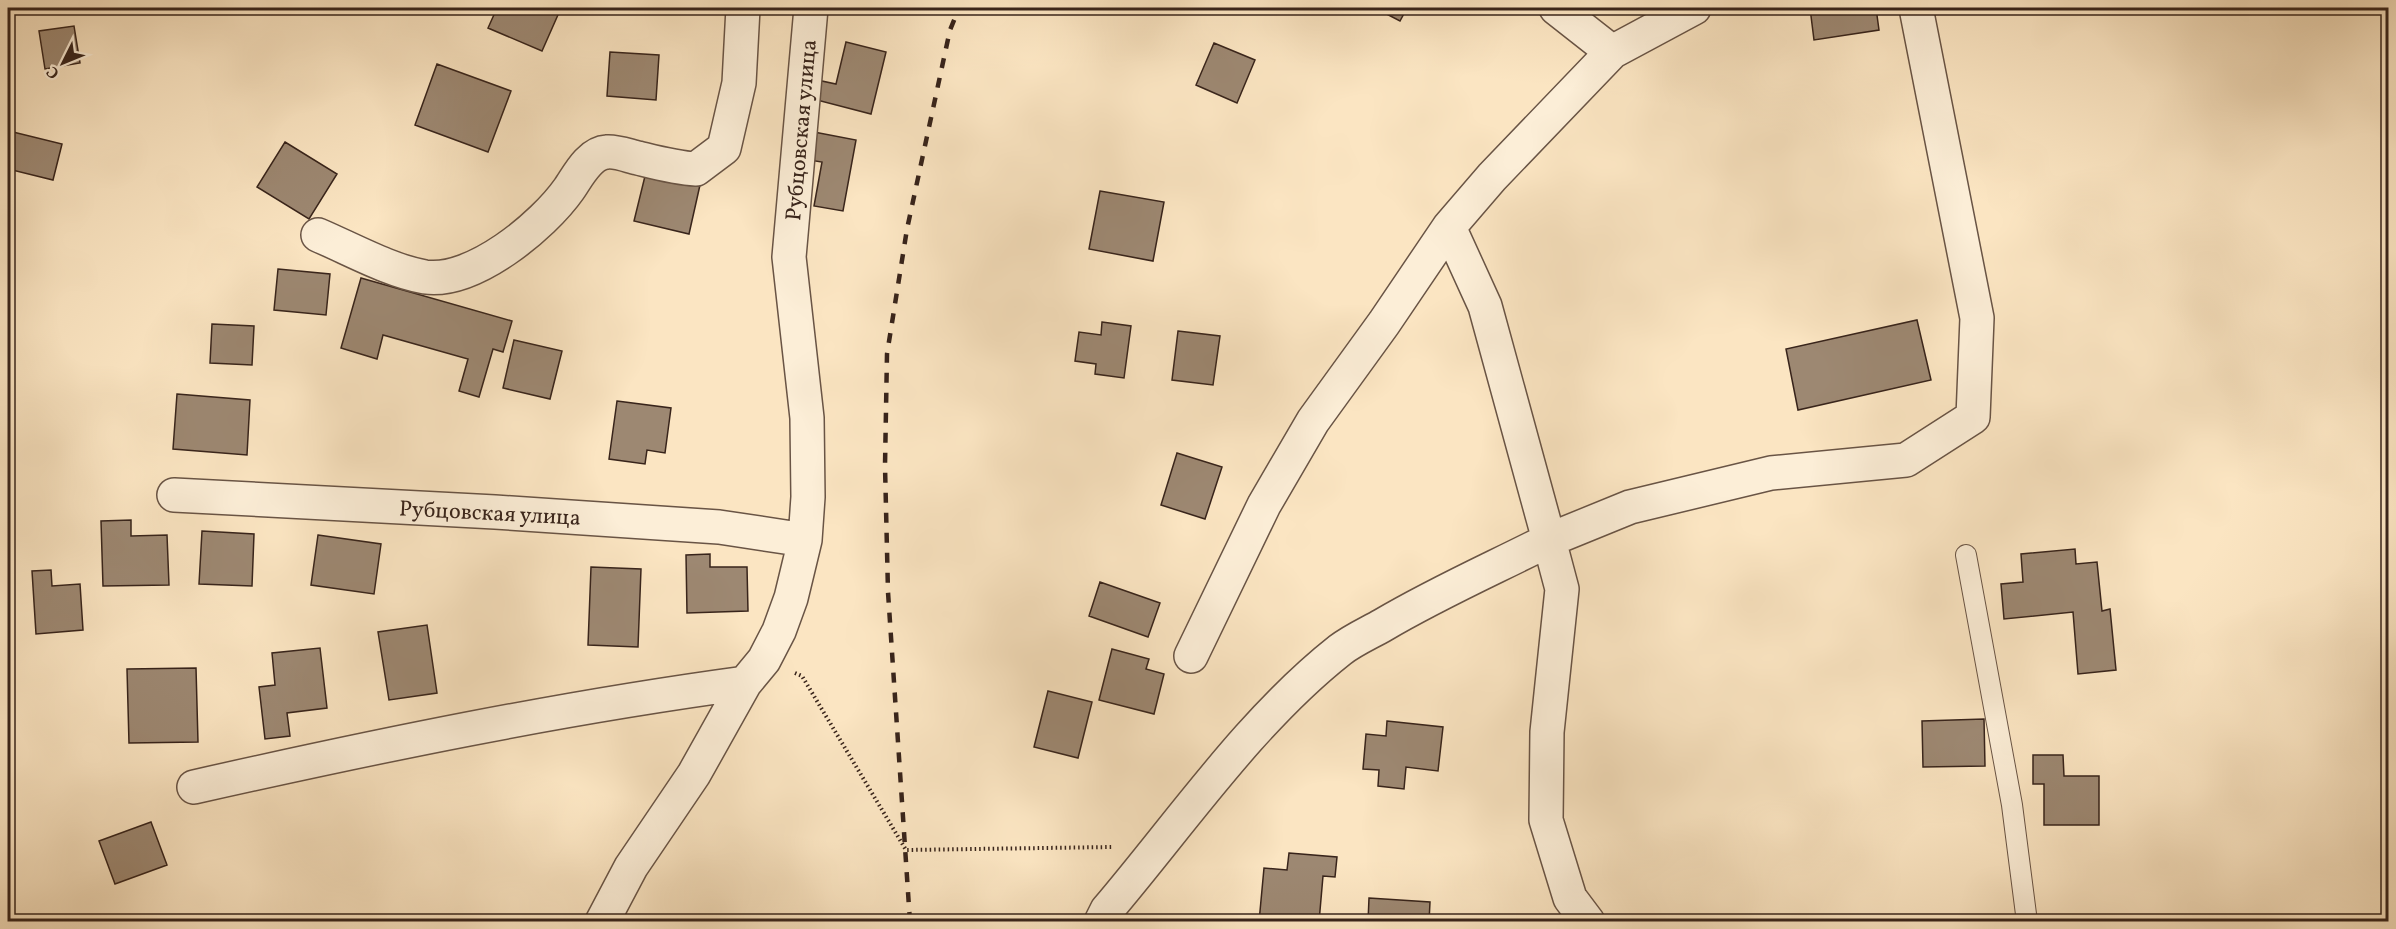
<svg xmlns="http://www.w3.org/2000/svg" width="2396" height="929" font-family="Vollkorn,serif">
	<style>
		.building { fill: #9d8872; stroke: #38241b; stroke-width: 1.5 }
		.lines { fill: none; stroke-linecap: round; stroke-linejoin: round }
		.service-casing { stroke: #695445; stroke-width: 22 }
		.minor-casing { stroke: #695445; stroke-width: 36 }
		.path { stroke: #38241b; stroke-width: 4; stroke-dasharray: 1.5 3; stroke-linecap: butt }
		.service { stroke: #fceed7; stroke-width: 20 }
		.minor { stroke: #fceed7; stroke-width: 33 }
		.rail { stroke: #38241b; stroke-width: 4.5; stroke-dasharray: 10 10; stroke-linecap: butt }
		.labels { text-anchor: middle; stroke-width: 4.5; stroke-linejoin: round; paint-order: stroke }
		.street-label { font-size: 22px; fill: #38241b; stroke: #fceed7 }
	</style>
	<rect width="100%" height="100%" fill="#fbe5c2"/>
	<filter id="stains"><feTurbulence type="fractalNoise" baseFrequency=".00333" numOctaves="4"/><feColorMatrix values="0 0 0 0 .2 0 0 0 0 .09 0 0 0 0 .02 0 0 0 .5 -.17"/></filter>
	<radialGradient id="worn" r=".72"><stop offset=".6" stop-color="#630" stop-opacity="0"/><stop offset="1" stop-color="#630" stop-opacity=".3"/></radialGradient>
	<path class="building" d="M 497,8 L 561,8 L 542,51 L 488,28 Z
		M 1375,8 L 1407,8 L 1400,21 Z
		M 1810,8 L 1876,8 L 1879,30 L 1814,40 Z
		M 74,26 L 80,63 L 45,69 L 39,31 Z
		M 846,42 L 886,52 L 871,114 L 813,99 L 817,80 L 836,84 Z
		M 1214,43 L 1255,60 L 1237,103 L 1196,85 Z
		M 610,52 L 659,55 L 656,100 L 607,96 Z
		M 437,64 L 511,91 L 488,152 L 415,125 Z
		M 9,131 L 62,144 L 53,180 L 8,169 Z
		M 814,132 L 856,140 L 843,211 L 814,206 L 822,162 L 809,160 Z
		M 285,142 L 337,174 L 309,219 L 257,187 Z
		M 646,172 L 700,185 L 689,234 L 634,221 Z
		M 1100,191 L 1164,202 L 1153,261 L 1089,249 Z
		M 278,269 L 330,274 L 326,315 L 274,310 Z
		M 361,278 L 512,321 L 503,352 L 493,349 L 479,397 L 459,391 L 468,359 L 383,335 L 377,359 L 341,348 Z
		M 1917,320 L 1931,380 L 1798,410 L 1786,349 Z
		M 1102,322 L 1131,326 L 1124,378 L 1095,374 L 1096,364 L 1075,361 L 1079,332 L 1101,335 Z
		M 212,324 L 254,326 L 252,365 L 210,363 Z
		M 1178,331 L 1220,336 L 1213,385 L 1172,380 Z
		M 514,340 L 562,351 L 550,399 L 503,388 Z
		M 177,394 L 250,400 L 247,455 L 173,449 Z
		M 617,401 L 671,408 L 665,453 L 647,450 L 645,464 L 609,459 Z
		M 1177,453 L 1222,467 L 1205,519 L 1161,505 Z
		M 131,520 L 131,536 L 167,535 L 169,585 L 103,586 L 101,521 Z
		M 202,531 L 254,534 L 252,586 L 199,584 Z
		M 318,535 L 381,544 L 374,594 L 311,585 Z
		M 2075,549 L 2076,564 L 2097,562 L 2102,611 L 2110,609 L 2116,670 L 2078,674 L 2073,612 L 2004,619 L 2001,584 L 2023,582 L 2021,554 Z
		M 710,554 L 710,567 L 747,567 L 748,611 L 687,613 L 686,555 Z
		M 591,567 L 641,569 L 638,647 L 588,645 Z
		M 51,570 L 52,586 L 80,584 L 83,630 L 36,634 L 32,571 Z
		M 1100,582 L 1160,603 L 1148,637 L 1089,616 Z
		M 427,625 L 437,693 L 389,700 L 378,632 Z
		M 320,648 L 327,708 L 287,713 L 290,736 L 265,739 L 259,687 L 275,685 L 272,653 Z
		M 1112,649 L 1149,659 L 1146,669 L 1164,674 L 1154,714 L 1099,700 Z
		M 196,668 L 198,742 L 129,743 L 127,669 Z
		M 1048,691 L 1092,702 L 1078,758 L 1034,747 Z
		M 1984,719 L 1985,766 L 1923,767 L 1922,721 Z
		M 1387,721 L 1443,727 L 1438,771 L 1406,767 L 1404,789 L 1378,786 L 1379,770 L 1363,769 L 1366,734 L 1386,736 Z
		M 2033,755 L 2063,755 L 2064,776 L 2099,776 L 2099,825 L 2044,825 L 2044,784 L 2033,784 Z
		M 151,822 L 167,865 L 115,884 L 99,841 Z
		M 1289,853 L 1337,857 L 1335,877 L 1323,876 L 1319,922 L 1259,922 L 1264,868 L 1287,870 Z
		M 1369,898 L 1430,902 L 1429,922 L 1368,922 Z"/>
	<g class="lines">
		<g class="service-casing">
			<path id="service" d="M 1966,555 L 2012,805 L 2027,922"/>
		</g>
		<g class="minor-casing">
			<path id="minor" d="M 1556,8 L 1612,52
				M 318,235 C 351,249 390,271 425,277 C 473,284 543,226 569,189 C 578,176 589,153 607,152 C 616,151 629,156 638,158 C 658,163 676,168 696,169 L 724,148 L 739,83 L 743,8
				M 174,495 L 495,512 L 719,527 L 805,540
				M 1191,656 L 1264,505 L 1313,421 L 1384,323 L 1449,227 L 1492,177 L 1612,52 L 1694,8
				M 194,787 C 376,746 560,708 745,683
				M 602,922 L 631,867 L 694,774 L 745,683 L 764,660 L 779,631 L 791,598 L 805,540 L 808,497 L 807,418 L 789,257 L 811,8
				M 1101,922 L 1107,910 C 1181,823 1250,721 1340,650 C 1353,640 1369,633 1383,625 C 1437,593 1494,568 1549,540 L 1485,306 L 1449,227
				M 1588,922 L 1570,898 L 1546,820 L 1547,732 L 1562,589 L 1549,540 L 1630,507 L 1771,473 L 1906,460 L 1973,417 L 1977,318 L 1916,8"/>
		</g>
		<path class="path" d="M 795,673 L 802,676 L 906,850 L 1113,847"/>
		<use href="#service" class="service"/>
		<use href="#minor" class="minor"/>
		<path class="rail" d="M 910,922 L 888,592 L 885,466 L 887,354 L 907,229 L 950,30 L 959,8"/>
	</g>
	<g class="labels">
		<g class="street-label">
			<text transform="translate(800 130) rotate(-85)" y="8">Рубцовская улица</text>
			<text transform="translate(490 512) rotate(3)" y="8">Рубцовская улица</text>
		</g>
	</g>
	<rect width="2396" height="929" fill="none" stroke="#fbe5c2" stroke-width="30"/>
	<rect x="9" y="9" width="2378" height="911" fill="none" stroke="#38241b" stroke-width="3"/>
	<rect x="15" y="15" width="2366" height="899" fill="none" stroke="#38241b" stroke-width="1.5"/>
	<g transform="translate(63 63) rotate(227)" stroke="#fceed7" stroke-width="4.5" paint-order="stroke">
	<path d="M0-4.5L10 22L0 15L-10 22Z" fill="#38241b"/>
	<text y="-9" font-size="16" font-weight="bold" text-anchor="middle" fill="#38241b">С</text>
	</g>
	<rect width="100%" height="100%" filter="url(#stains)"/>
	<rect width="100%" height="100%" fill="url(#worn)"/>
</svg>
